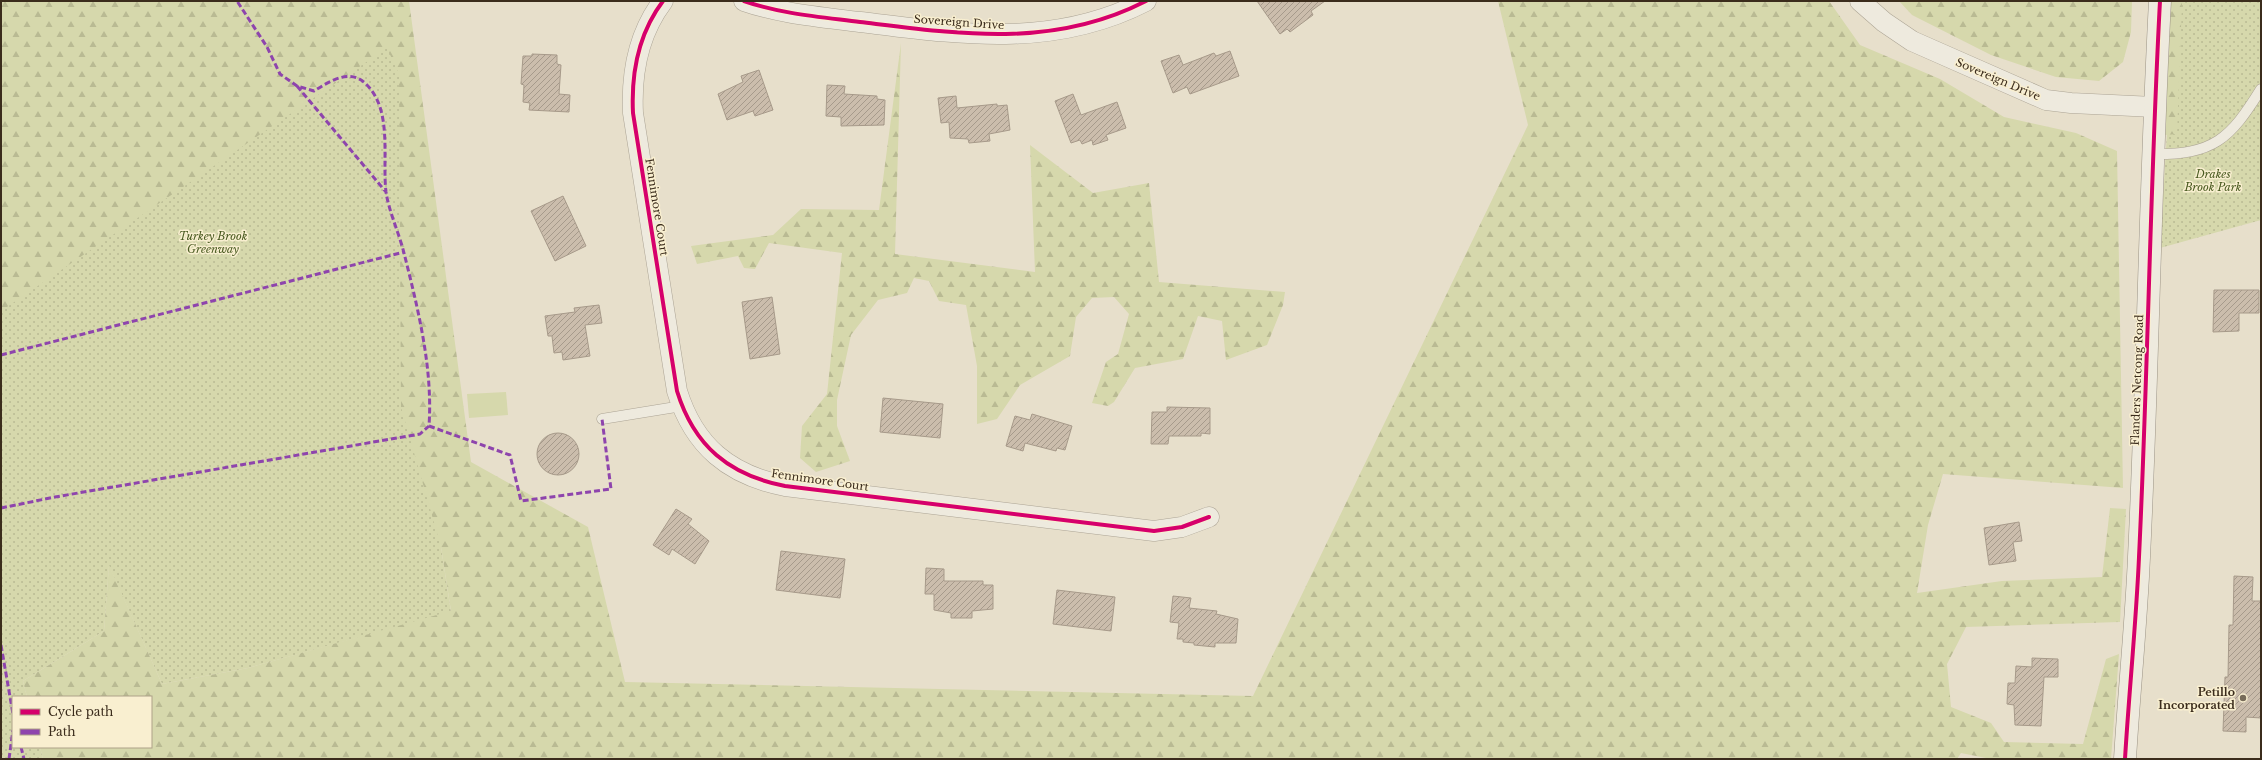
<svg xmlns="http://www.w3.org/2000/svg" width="2262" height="760" font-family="'Libre Baskerville',serif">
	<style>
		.grass { fill: url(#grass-dots) }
		.forest { fill: url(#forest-firs) }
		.garden { fill: #d6d8ac }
		.building { fill: url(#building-hatch); stroke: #a79a8a }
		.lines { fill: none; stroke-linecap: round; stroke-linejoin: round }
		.lane-casing { stroke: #aca495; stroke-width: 11 }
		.street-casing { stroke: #aca495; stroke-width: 21 }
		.secondary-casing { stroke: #9b9385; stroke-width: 23 }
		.lane { stroke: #eeeade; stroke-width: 10 }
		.street { stroke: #eeeade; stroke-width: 20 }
		.secondary { stroke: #eeeade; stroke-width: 22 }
		.quiet { stroke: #8e44ad; stroke-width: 3; stroke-dasharray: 6 3; stroke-linecap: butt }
		.cycleway-casing { stroke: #f9efd0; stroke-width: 6 }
		.cycleway { stroke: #d6006c; stroke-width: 4 }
		.poi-dot { fill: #776b59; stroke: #f9efd0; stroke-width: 1.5 }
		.labels { text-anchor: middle; stroke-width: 3; stroke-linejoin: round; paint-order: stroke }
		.street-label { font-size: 11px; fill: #3b2c1c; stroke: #f9efd0 }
		.park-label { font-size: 11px; font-style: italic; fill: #495a20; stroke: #f9efd0 }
		.poi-label { font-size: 11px; font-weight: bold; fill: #3b2c1c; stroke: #f9efd0; text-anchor: end }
	</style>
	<defs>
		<pattern id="grass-dots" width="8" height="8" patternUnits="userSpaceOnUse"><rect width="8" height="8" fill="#d6d8ac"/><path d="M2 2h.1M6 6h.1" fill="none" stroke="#b9ba93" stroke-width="1.8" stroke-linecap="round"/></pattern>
		<pattern id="forest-firs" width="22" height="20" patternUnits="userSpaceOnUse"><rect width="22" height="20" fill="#d6d8ac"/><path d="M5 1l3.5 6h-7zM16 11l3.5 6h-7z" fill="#b9ba93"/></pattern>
		<pattern id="building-hatch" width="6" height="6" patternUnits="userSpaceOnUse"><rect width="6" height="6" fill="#cbbdac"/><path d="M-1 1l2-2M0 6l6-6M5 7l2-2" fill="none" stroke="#a69a8b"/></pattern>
	</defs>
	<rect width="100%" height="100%" fill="#e7dfcb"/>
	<path class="grass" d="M 1,1 L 394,1 L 441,547 L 451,612 L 248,668 L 162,684 L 109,566 L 104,631 L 23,681 L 27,697 L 13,697 L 13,747 L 40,747 L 43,759 L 1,759 Z
		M 2175,1 L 2261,1 L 2261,220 L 2160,248 Z"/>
	<path class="forest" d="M 1,1 L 409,1 L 471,462 L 588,527 L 625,682 L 1253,696 L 1528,125 L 1498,1 L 1829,1 L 1860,45 L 1940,79 L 2004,117 L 2076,133 L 2117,151 L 2123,488 L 1943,474 L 1928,525 L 1917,593 L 2002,581 L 2102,577 L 2110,508 L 2126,509 L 2120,622 L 1966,627 L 1947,664 L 1951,707 L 1991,723 L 2004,742 L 2083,744 L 2106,659 L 2119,654 L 2111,759 L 1991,759 L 1961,753 L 1957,759 L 43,759 L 40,747 L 151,747 L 151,697 L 27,697 L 23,681 L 104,631 L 109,565 L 162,684 L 248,668 L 451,611 L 441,547 L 401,407 L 399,74 L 387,48 L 1,311 Z
		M 1899,1 L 2132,1 L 2131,32 L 2123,62 L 2099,81 L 2056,77 L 1991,55 L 1912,15 Z
		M 2170,1 L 2182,1 L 2177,134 L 2165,135 Z
		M 901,43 L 895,254 L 1035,272 L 1030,145 L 1093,193 L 1149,183 L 1159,282 L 1285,292 L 1283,305 L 1267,345 L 1226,360 L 1222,321 L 1198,316 L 1183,359 L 1135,368 L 1114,402 L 1108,406 L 1092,403 L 1106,362 L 1118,354 L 1129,314 L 1114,297 L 1092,298 L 1076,317 L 1070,356 L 1020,385 L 997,419 L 977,424 L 977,366 L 966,305 L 939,301 L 929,281 L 914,278 L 907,293 L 878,300 L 851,335 L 837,400 L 837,426 L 850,461 L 816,472 L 800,458 L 802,426 L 827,394 L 842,253 L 769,243 L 755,269 L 744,268 L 738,256 L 697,264 L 691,246 L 773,235 L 801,209 L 879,210 Z"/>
	<path class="garden" d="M 506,392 L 508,415 L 469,418 L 467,394 Z"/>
	<path class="building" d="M 1257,1 L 1325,1 L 1311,11 L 1313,15 L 1290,32 L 1287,29 L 1280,34 Z
		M 1230,51 L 1239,76 L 1190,94 L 1187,87 L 1173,93 L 1161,61 L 1179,55 L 1183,65 L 1214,53 L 1216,56 Z
		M 532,54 L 557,55 L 557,64 L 561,65 L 559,94 L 570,95 L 569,112 L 529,110 L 530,103 L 523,102 L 524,85 L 521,84 L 523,56 L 532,56 Z
		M 759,70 L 773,110 L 755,116 L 753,111 L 727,120 L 718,94 L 743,82 L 741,76 Z
		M 827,85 L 845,86 L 844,94 L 877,96 L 877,99 L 885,100 L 884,125 L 841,126 L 841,117 L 826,116 Z
		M 1073,94 L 1081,115 L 1117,102 L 1126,128 L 1106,135 L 1108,140 L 1093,145 L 1092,140 L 1082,144 L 1080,140 L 1071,143 L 1055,101 Z
		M 956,96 L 957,108 L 997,104 L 997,106 L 1007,105 L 1010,130 L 989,134 L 990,141 L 969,143 L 968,139 L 950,138 L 949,122 L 941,123 L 938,98 Z
		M 563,196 L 586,246 L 555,261 L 531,211 Z
		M 2214,290 L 2259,290 L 2259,313 L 2239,313 L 2239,331 L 2213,332 Z
		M 772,297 L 780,354 L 750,359 L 742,302 Z
		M 599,305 L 602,323 L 585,325 L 590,356 L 563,360 L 562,352 L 554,353 L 552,336 L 548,336 L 545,316 L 575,312 L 574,308 Z
		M 883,398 L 943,404 L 940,438 L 880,432 Z
		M 1167,407 L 1210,408 L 1210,434 L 1201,433 L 1201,436 L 1169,436 L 1168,444 L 1151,444 L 1152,412 L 1167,412 Z
		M 1032,414 L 1072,426 L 1065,450 L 1057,448 L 1056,451 L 1025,443 L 1023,451 L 1006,446 L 1015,416 L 1030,420 Z
		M537 454a21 21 0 1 1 42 0a21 21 0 1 1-42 0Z
		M 676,509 L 692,519 L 688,524 L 709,541 L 695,564 L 672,549 L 669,555 L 653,545 Z
		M 2019,522 L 2022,541 L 2013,542 L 2016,561 L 1989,565 L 1984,528 Z
		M 781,551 L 845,559 L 840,598 L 776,590 Z
		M 926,568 L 944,569 L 944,581 L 983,581 L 983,585 L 993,585 L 993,609 L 972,611 L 972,618 L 951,618 L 951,613 L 934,610 L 934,594 L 925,594 Z
		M 2234,576 L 2253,577 L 2252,601 L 2261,601 L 2261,718 L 2246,717 L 2246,732 L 2223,731 L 2225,677 L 2228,677 L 2229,625 L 2233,625 Z
		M 1057,590 L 1115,597 L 1111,631 L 1053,624 Z
		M 1173,596 L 1191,598 L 1189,608 L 1217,611 L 1216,614 L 1238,619 L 1236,643 L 1215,643 L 1215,647 L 1194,645 L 1194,643 L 1183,642 L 1183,639 L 1177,639 L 1179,623 L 1170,622 Z
		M 2032,658 L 2058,659 L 2058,677 L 2044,677 L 2041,726 L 2015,725 L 2014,705 L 2007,704 L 2008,683 L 2015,683 L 2016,666 L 2032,667 Z"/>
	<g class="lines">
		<g class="lane-casing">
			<path id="lane" d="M 2152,154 C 2214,155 2230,139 2261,89
				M 602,419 L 682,406"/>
		</g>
		<g class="street-casing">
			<path id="street" d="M 663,1 C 638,34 631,72 633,113 L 677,391 C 694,446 729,475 785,486 L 1154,531 L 1182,527 L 1209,517
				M 744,1 C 781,14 821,17 860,22 C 959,34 1053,49 1146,1
				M 1860,1 L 1884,22 L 1912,41 L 2046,100 L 2071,103 L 2154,107"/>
		</g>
		<g class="secondary-casing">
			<path id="secondary" d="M 2125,759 C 2129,692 2136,625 2139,557 C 2148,372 2150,186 2160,1"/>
		</g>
		<use href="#lane" class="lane"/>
		<use href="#street" class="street"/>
		<use href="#secondary" class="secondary"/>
		<path class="quiet" d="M 297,86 L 386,192
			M 1,355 L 404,252
			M 429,426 L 510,455 L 521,501 L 611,489 L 602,419
			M 1,508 L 55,497 L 420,434 L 429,426 C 433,368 418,309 404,253 C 399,233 389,212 386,192 C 382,158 393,110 366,84 C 350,68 330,81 314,91 L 297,86 L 280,74 L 267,47 L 237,1
			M 1,645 L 13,714
			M 21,747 L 24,759
			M 9,759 L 13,730"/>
		<g class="cycleway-casing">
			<path id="cycleway" d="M 663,1 C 638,34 631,72 633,113 L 677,391 C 694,446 729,475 785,486 L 1154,531 L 1182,527 L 1209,517
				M 744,1 C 781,14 821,17 860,22 C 959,34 1053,49 1146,1
				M 2125,759 C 2129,692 2136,625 2139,557 C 2148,372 2150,186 2160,1"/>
		</g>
		<use href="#cycleway" class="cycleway"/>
	</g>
	<circle class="poi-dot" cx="2243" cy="698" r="4"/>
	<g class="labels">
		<g class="street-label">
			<text transform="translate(959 22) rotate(4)" y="4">Sovereign Drive</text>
			<text transform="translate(1998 79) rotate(23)" y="4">Sovereign Drive</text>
			<text transform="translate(657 207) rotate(81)" y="4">Fennimore Court</text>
			<text transform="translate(2137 380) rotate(-88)" y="4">Flanders Netcong Road</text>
			<text transform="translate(820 480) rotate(8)" y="4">Fennimore Court</text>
		</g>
		<g class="park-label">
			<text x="2213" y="178">Drakes<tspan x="2213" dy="13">Brook Park</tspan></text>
			<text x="213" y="240">Turkey Brook<tspan x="213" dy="13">Greenway</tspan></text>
		</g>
		<g class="poi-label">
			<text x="2235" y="696">Petillo<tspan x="2235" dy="13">Incorporated</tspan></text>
		</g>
	</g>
	<rect width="2262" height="760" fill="none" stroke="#3b2c1c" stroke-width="4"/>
	<rect x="12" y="696" width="140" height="52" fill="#f9efd0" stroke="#ada188"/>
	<rect x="20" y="709" width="20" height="6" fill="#d6006c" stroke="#ada188"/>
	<text x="48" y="716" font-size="12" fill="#3b2c1c">Cycle path</text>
	<rect x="20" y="729" width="20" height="6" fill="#8e44ad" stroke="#ada188"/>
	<text x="48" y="736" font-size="12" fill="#3b2c1c">Path</text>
</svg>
